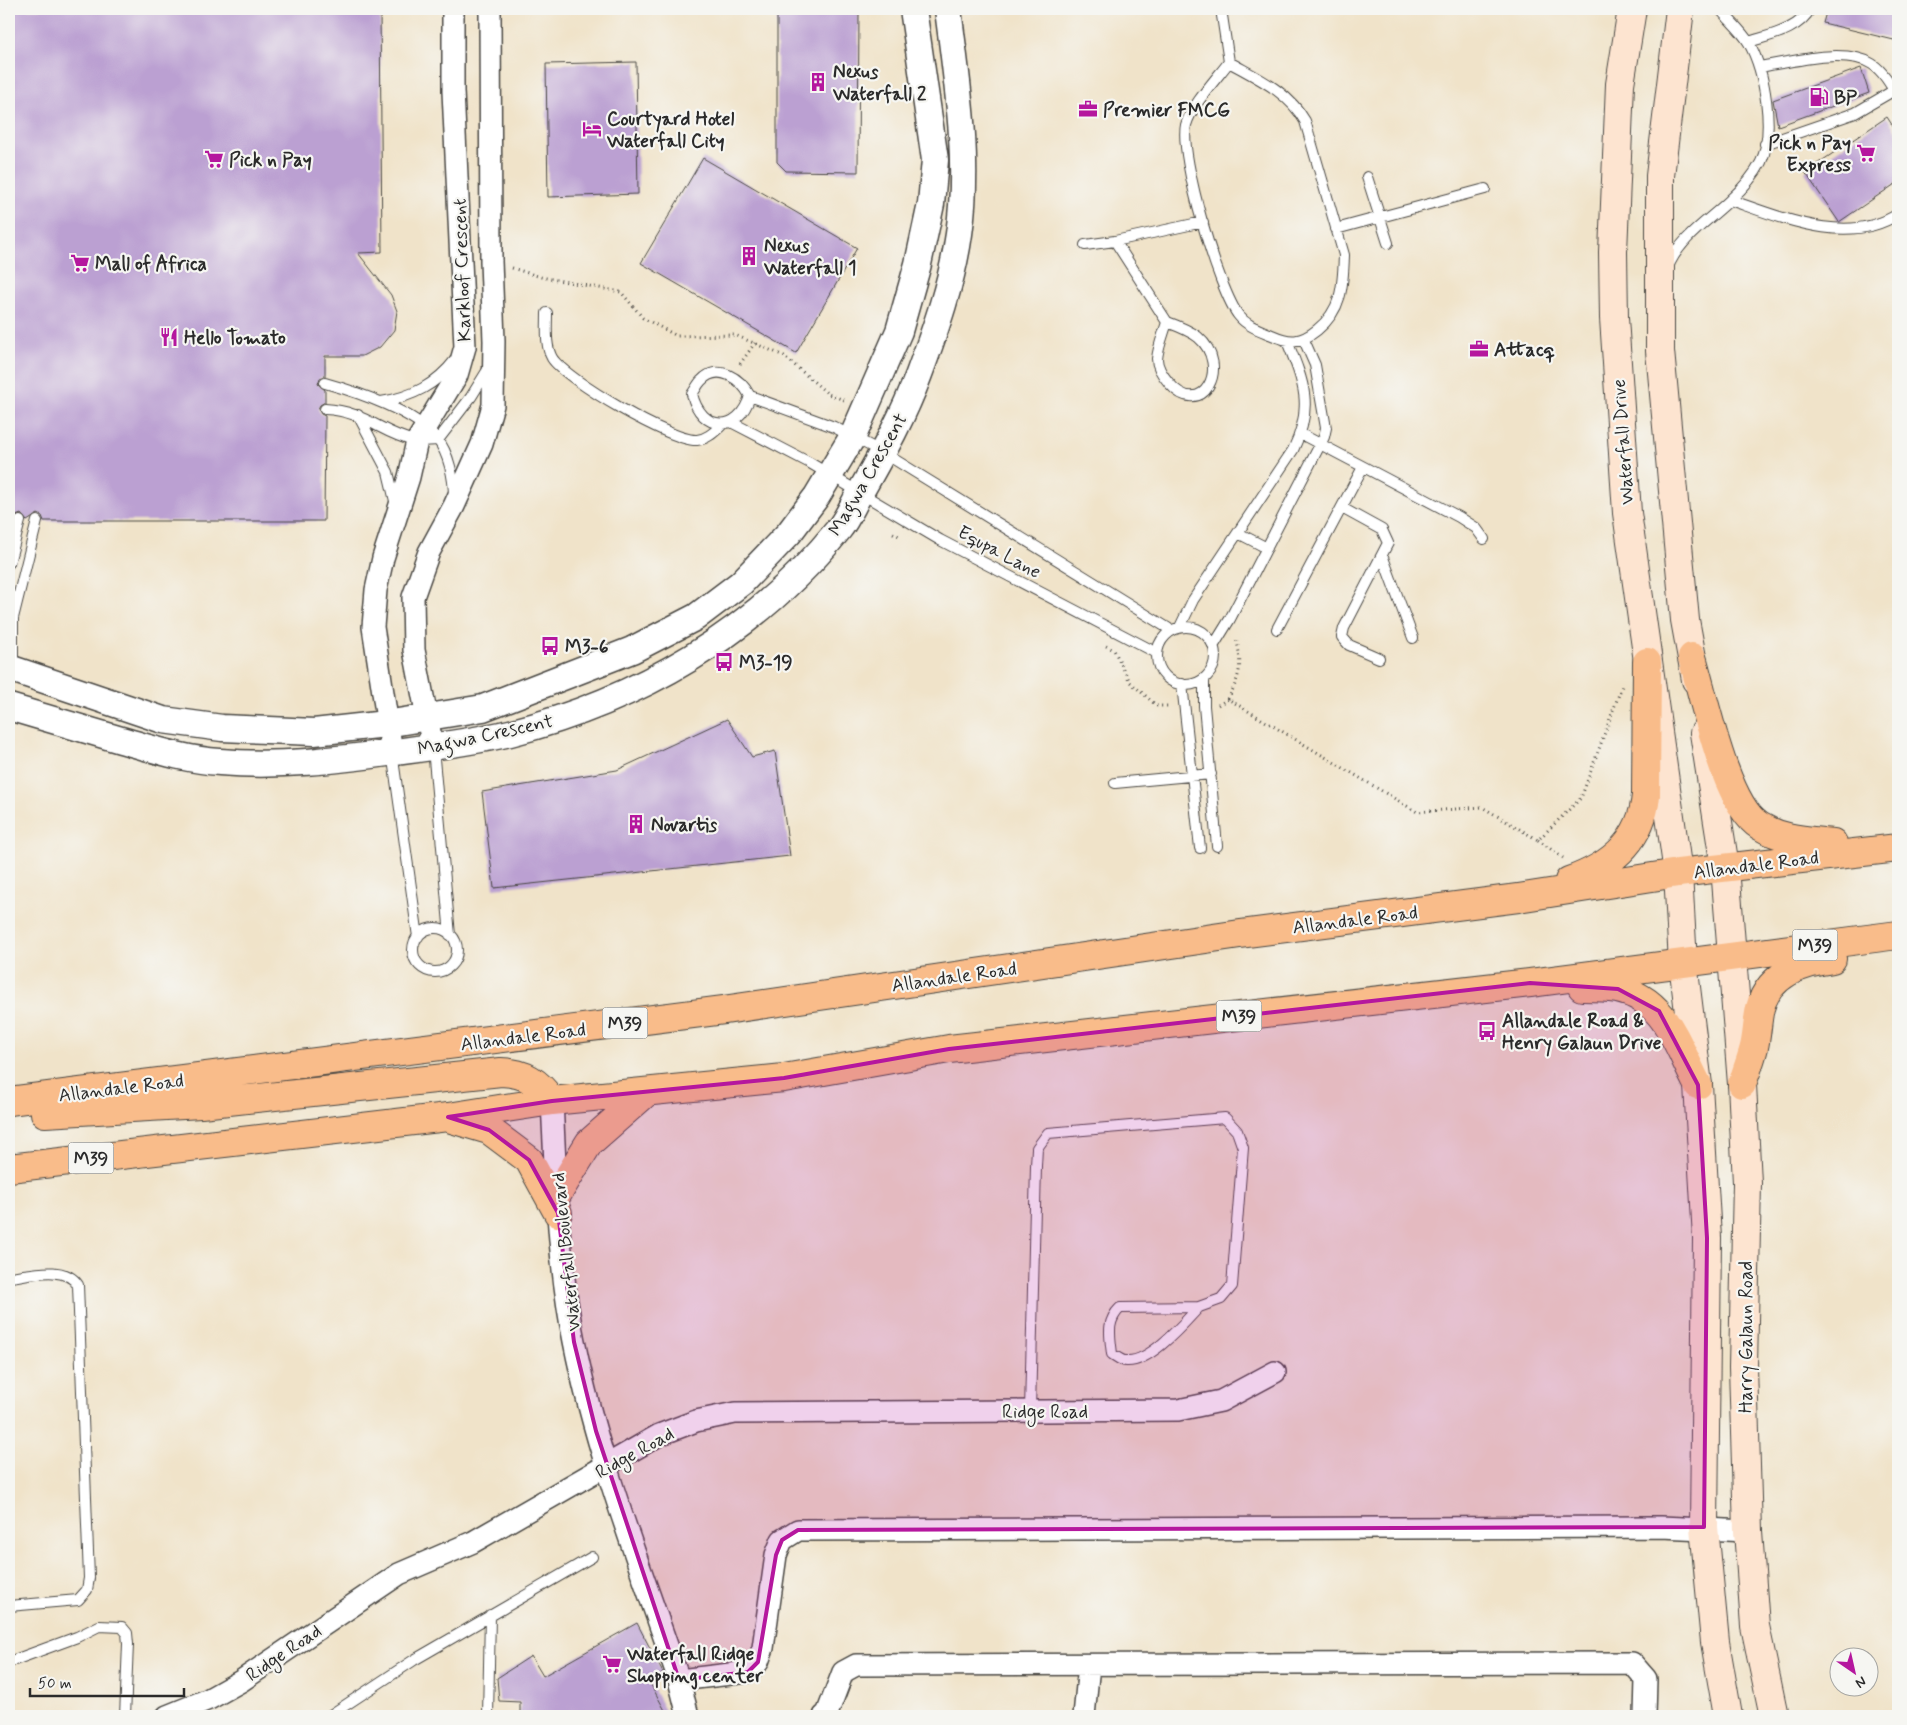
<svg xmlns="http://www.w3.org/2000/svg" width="1907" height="1725" font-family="Mynerve,sans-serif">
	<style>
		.building { fill: #bba0d2 }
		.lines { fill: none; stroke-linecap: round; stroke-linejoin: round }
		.service-casing { stroke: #494743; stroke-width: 12 }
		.minor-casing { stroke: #494743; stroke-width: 24 }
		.tertiary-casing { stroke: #494743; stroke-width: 29 }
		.secondary-casing { stroke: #494743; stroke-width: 30 }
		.primary-casing { stroke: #494743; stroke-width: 30 }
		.path { stroke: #494743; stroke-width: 3; stroke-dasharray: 1 4; stroke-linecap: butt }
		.service { stroke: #fff; stroke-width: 10 }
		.minor { stroke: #fff; stroke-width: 21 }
		.tertiary { stroke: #fff; stroke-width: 26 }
		.secondary { stroke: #fde4d0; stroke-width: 28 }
		.primary { stroke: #f9bc8a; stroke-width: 28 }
		.marked { fill: #b5179e; fill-opacity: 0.2; stroke: #b5179e; stroke-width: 4; stroke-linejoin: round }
		.labels { text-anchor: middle; stroke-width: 4.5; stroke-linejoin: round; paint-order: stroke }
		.shield { fill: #f6f6f2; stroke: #686867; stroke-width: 1 }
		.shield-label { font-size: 18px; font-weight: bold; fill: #2b2b2b }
		.poi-label { font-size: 19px; font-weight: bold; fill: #2b2b2b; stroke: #f6f6f2; text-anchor: start }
		.street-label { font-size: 19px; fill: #2b2b2b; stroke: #f6f6f2 }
	</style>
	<rect width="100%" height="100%" fill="#f6f6f2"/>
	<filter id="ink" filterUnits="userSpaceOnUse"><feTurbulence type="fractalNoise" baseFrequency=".02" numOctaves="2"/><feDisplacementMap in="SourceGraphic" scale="10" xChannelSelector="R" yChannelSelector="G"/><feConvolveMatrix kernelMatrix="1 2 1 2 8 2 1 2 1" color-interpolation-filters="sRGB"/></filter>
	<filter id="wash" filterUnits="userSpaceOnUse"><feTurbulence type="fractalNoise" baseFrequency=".0096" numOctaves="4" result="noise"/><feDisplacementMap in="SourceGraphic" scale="20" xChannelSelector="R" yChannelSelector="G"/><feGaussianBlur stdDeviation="1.12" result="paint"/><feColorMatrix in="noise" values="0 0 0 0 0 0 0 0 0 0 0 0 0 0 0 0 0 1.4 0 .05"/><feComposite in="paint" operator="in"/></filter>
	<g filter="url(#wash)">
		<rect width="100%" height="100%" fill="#f0e3c9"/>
		<g id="blocks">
			<path class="building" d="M 9,9 L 380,9 L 382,252 L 358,253 L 391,295 L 397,311 L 394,330 L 380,347 L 362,356 L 325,356 L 325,376 L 320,378 L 318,384 L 325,390 L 325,402 L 320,405 L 318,409 L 321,414 L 325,416 L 324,521 L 44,521 L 42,516 L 38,514 L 27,521 L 21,514 L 16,516 L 13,521 L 9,521 Z
				M 777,9 L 859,9 L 858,172 L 786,171 L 777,162 Z
				M 1827,9 L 1898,9 L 1898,41 L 1823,23 Z
				M 636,62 L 638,194 L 548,197 L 546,64 Z
				M 1861,68 L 1869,93 L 1778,126 L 1773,100 Z
				M 1887,117 L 1898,134 L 1898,182 L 1839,222 L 1805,172 Z
				M 703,158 L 857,248 L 796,353 L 641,263 Z
				M 727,719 L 752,757 L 775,751 L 790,856 L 494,888 L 482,792 L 617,770 Z
				M 637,1623 L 663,1673 L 650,1683 L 668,1716 L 520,1716 L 520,1702 L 499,1701 L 497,1678 L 531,1656 L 543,1676 Z"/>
		</g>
	</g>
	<g filter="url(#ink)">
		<use href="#blocks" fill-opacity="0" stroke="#494743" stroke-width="1"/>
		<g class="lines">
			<g class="service-casing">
				<path id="service" d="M 1221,9 L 1229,62 C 1217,78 1191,106 1186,125 C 1179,155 1219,292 1239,316 C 1247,326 1260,330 1272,335 C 1290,343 1301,343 1317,330 C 1342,310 1343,286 1344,255 L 1305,121 C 1288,91 1257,78 1229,62
					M 1749,42 C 1770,35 1799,30 1810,9
					M 1760,67 C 1790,62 1845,47 1872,64 C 1883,71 1891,85 1898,97
					M 1765,144 L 1855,113 L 1898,88
					M 1367,177 L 1388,243
					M 1730,200 C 1780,217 1848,247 1898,214
					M 1336,229 L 1485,189
					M 1115,241 L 1167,322 C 1164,333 1158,347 1157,359 C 1157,367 1164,377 1169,383 C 1202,422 1232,366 1198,337 C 1189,330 1178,326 1167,322
					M 1085,245 L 1115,241 L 1203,222
					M 1668,267 C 1680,238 1708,221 1730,200 C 1741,190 1754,176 1761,162 C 1775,131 1765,72 1749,43 C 1742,31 1729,20 1720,9
					M 547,313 C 547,328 545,345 552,358 C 566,380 672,442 697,440 C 708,439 715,431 723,424
					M 325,383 C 357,392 417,412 437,439 C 449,453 454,479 454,497
					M 750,396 C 739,434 701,432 692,394 C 695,390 698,384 701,381 C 718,362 741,379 750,396 L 834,427 L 884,453 L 1171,630
					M 381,402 C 412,397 436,385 456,359
					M 325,409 C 365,411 380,433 415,441 C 422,442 431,440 438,440 L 471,397 L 489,368
					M 358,415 L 388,472 L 396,505
					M 731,422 L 810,463 L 940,540 L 1157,653
					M 1301,434 L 1459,517 L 1476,528 L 1484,539
					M 1342,508 L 1382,530 L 1388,543 L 1344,628 L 1342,637 L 1349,645 L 1379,658
					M 1238,533 L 1267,548
					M 1382,555 L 1413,638
					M 9,563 L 20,521
					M1157 656a29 29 0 1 1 58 0a29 29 0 1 1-58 0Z
					M 1180,627 L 1193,600 L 1293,450 C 1314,407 1304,383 1287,341
					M 1277,629 L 1363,467
					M 1214,645 L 1230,619 L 1324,437 L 1326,428 L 1315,365 L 1304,340
					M 13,667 L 13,618 L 37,521
					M 1204,679 L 1204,706 L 1217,846
					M 1182,684 L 1200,848
					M 433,748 L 450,935
					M 392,752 L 418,937
					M 1115,783 L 1211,774
					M413 950a22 22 0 1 1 44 0a22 22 0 1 1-44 0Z
					M 9,1277 C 29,1275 65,1264 78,1285 L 89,1578 L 87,1590 L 78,1600 L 9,1606
					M 1030,1411 L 1036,1166 L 1037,1148 L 1048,1133 L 1225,1118 L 1237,1131 L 1243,1148 L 1232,1286 L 1221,1299 L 1199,1307 L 1120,1308 C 1106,1322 1110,1335 1112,1354 C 1117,1357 1121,1361 1126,1361 C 1150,1363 1184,1323 1199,1307
					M 9,1662 L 77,1637 L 99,1626 L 122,1627 L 127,1633 L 128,1644 L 125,1716
					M 329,1716 L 414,1660 L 592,1557
					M 488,1716 L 490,1615"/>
			</g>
			<g class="minor-casing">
				<path id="minor" d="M 433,748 L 414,650 L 413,597 L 429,552 L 454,506 L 482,444 L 493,405 L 494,341 L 491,261 L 490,9
					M 392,752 L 373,627 L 376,590 L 383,558 L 409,477 L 417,441 L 457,375 L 465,347 L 453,91 L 453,9
					M 552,1101 C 556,1181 558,1263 574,1341 C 597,1457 641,1569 679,1680 L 688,1716
					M 679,1680 L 748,1672 L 758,1662 L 763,1648 L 776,1555 L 782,1540 L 798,1530 L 1661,1527 L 1748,1531
					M 167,1716 L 209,1699 L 241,1681 L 399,1574 L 473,1542 L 659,1435 L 696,1421 L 735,1413 L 1178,1410 L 1221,1401 L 1275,1372
					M 824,1716 L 827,1714 L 843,1672 L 856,1665 L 1632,1663 L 1646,1679 L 1645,1716
					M 1084,1716 L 1089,1665"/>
			</g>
			<g class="tertiary-casing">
				<path id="tertiary" d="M 9,668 L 163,720 L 222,728 L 314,732 L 386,724 L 483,708 L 632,650 L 696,617 L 741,583 L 789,533 L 817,496 L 853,436 L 899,331 L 918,264 L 931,204 L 935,160 L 913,9
					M 9,707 C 46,718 83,729 121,740 C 153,749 186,760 220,762 C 279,767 336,760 395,752 C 433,747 472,742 510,733 C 637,701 756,632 839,529 C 848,518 853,504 861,491 C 883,452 903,417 919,374 C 936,328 952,283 959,234 C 970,159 957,83 948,9"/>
			</g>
			<g class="secondary-casing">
				<path id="secondary" d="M 1632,9 L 1620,84 L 1613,252 L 1614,318 L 1627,513 L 1678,873 L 1683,963 L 1698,1085 L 1707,1238 L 1704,1527 L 1715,1642 L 1728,1716
					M 1680,9 L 1660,176 L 1660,351 L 1685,620 L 1696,680
					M 1704,733 L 1725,867 L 1742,1084 L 1747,1183 L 1743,1367 L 1748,1531 L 1755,1626 L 1774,1716"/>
			</g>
			<g class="primary-casing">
				<path id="primary" d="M 1692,657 C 1704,697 1725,805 1760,826 C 1783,840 1807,840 1833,843
					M 1569,881 C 1611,866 1642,841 1646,795 L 1647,662
					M 1582,987 C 1594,987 1606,987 1617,989 C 1667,999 1677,1046 1698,1085
					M 1742,1084 C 1746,1072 1751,1059 1754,1047 C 1757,1034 1757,1021 1760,1008 C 1769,974 1801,963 1832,959
					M 9,1101 L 724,1010 L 1240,934 L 1518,898 L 1678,873 L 1898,848
					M 45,1113 L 201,1104 L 501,1072 C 525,1073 538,1081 552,1101
					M 452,1119 L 489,1130 L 529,1160 L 558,1213
					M 9,1168 L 448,1117 L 552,1101 L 784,1078 L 949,1049 L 1530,983 L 1898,935
					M 557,1195 L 589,1143 L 647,1092"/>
			</g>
			<path class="path" d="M 512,268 L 541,277 L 621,292 L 643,318 L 677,336 L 735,335 L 784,356 L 828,394 L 844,400
				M 740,364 L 755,343
				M 893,533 L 899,536
				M 1106,646 L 1114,650 L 1130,682 L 1157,706 L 1170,706
				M 1228,699 C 1240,676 1243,665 1236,638
				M 1218,705 L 1228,699 L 1417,812 L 1482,807 L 1538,840 L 1581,798 L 1622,686
				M 1538,840 L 1563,858"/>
			<use href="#service" class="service"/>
			<use href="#minor" class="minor"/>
			<use href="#tertiary" class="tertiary"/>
			<use href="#secondary" class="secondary"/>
			<use href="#primary" class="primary"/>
		</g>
	</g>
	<path class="marked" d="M 1530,983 L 1618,989 L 1659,1011 L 1698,1085 L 1707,1238 L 1704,1527 L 798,1530 L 782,1540 L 776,1555 L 758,1662 L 748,1672 L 679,1680 L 596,1431 L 574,1342 L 558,1213 L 529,1160 L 489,1130 L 448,1117 L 552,1101 L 784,1078 L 949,1049 Z"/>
	<defs>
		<g id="building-bare" transform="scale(1.5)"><path d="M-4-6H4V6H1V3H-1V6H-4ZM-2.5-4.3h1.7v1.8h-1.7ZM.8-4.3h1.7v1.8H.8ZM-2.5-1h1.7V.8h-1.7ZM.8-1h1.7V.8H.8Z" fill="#b5179e" stroke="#f6f6f2" stroke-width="2.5" paint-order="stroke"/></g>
		<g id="fuel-bare" transform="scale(1.5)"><path d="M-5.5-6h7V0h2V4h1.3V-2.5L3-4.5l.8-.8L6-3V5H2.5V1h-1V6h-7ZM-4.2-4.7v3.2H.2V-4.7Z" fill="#b5179e" stroke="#f6f6f2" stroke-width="2.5" paint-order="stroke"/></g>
		<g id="office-bare" transform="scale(1.5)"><path d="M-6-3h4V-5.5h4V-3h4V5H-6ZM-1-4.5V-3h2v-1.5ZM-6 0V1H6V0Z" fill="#b5179e" stroke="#f6f6f2" stroke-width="2.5" paint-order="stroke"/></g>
		<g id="hotel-bare" transform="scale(1.5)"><path d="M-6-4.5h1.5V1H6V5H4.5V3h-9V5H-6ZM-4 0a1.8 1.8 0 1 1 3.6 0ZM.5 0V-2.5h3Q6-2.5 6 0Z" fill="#b5179e" stroke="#f6f6f2" stroke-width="2.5" paint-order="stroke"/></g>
		<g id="supermarket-bare" transform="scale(1.5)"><path d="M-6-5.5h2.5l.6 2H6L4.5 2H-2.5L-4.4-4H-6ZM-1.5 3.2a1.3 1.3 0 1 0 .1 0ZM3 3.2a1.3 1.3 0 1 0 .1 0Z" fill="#b5179e" stroke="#f6f6f2" stroke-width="2.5" paint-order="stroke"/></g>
		<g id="restaurant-bare" transform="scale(1.5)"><path d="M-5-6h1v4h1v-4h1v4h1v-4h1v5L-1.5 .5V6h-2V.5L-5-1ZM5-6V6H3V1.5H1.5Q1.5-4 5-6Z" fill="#b5179e" stroke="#f6f6f2" stroke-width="2.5" paint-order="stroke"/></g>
		<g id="bus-bare" transform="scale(1.5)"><path d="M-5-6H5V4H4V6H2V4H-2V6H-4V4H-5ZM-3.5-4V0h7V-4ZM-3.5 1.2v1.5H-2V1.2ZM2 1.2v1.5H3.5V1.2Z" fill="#b5179e" stroke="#f6f6f2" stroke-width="2.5" paint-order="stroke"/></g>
	</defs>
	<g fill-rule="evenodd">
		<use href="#building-bare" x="818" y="82"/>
		<use href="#fuel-bare" x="1819" y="97"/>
		<use href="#office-bare" x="1088" y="109"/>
		<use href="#hotel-bare" x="592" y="129"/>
		<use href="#supermarket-bare" x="1866" y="153"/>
		<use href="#supermarket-bare" x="214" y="159"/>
		<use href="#building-bare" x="749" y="256"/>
		<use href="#supermarket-bare" x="80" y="263"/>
		<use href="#restaurant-bare" x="169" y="337"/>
		<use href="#office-bare" x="1479" y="349"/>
		<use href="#bus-bare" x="550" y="646"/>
		<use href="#bus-bare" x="724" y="662"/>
		<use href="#building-bare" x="636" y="824"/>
		<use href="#bus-bare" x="1487" y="1031"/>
		<use href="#supermarket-bare" x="612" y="1664"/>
	</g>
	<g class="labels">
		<g class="shield">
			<rect x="1792.5" y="929.5" width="45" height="31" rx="4"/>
			<rect x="1216.5" y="1000.5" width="45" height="31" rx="4"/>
			<rect x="602.5" y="1007.5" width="45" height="31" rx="4"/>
			<rect x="68.5" y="1142.5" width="45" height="31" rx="4"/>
		</g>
		<g class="shield-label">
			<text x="1815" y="951">M39</text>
			<text x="1239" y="1022">M39</text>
			<text x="625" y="1029">M39</text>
			<text x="91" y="1164">M39</text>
		</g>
		<g class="poi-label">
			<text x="833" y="78">Nexus<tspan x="833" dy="22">Waterfall 2</tspan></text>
			<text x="1834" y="104">BP</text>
			<text x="1103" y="116">Premier FMCG</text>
			<text x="607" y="125">Courtyard Hotel<tspan x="607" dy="22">Waterfall City</tspan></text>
			<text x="1851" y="149" text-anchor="end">Pick n Pay<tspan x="1851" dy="22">Express</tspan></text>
			<text x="229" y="166">Pick n Pay</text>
			<text x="764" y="252">Nexus<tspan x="764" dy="22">Waterfall 1</tspan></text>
			<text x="95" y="270">Mall of Africa</text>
			<text x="184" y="344">Hello Tomato</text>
			<text x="1494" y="356">Attacq</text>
			<text x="565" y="653">M3-6</text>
			<text x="739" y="669">M3-19</text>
			<text x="651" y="831">Novartis</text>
			<text x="1502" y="1027">Allandale Road &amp;<tspan x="1502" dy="22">Henry Galaun Drive</tspan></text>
			<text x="627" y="1660">Waterfall Ridge<tspan x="627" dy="22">Shopping center</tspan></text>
		</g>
		<g class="street-label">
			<text transform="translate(461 270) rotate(-92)" y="7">Karkloof Crescent</text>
			<text transform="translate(1622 442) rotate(-94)" y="7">Waterfall Drive</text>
			<text transform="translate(867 474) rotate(-60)" y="7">Magwa Crescent</text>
			<text transform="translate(1000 551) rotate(28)" y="7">Equpa Lane</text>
			<text transform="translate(485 734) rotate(-12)" y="7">Magwa Crescent</text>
			<text transform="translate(1756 864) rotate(-7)" y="7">Allandale Road</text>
			<text transform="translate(1355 919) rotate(-7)" y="7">Allandale Road</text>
			<text transform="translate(954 976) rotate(-8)" y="7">Allandale Road</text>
			<text transform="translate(523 1036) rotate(-7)" y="7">Allandale Road</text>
			<text transform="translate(121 1087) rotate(-7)" y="7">Allandale Road</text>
			<text transform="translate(565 1252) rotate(-96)" y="7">Waterfall Boulevard</text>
			<text transform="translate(1745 1337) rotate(-90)" y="7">Harry Galaun Road</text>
			<text x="1045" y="1418">Ridge Road</text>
			<text transform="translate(634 1452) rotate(-29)" y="7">Ridge Road</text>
			<text transform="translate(283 1652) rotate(-34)" y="7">Ridge Road</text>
		</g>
	</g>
	<rect width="1907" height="1725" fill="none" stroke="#f6f6f2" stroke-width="30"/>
	<g transform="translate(1854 1672) rotate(146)"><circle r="24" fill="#f6f6f2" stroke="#a5a5a2"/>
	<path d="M0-4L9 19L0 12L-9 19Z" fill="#b5179e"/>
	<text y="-8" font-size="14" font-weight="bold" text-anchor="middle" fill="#2b2b2b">N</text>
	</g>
	<path d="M30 1688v8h154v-8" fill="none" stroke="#2b2b2b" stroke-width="2.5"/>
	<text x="38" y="1688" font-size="15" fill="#2b2b2b" stroke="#f6f6f2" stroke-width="4" paint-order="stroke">50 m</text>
</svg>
